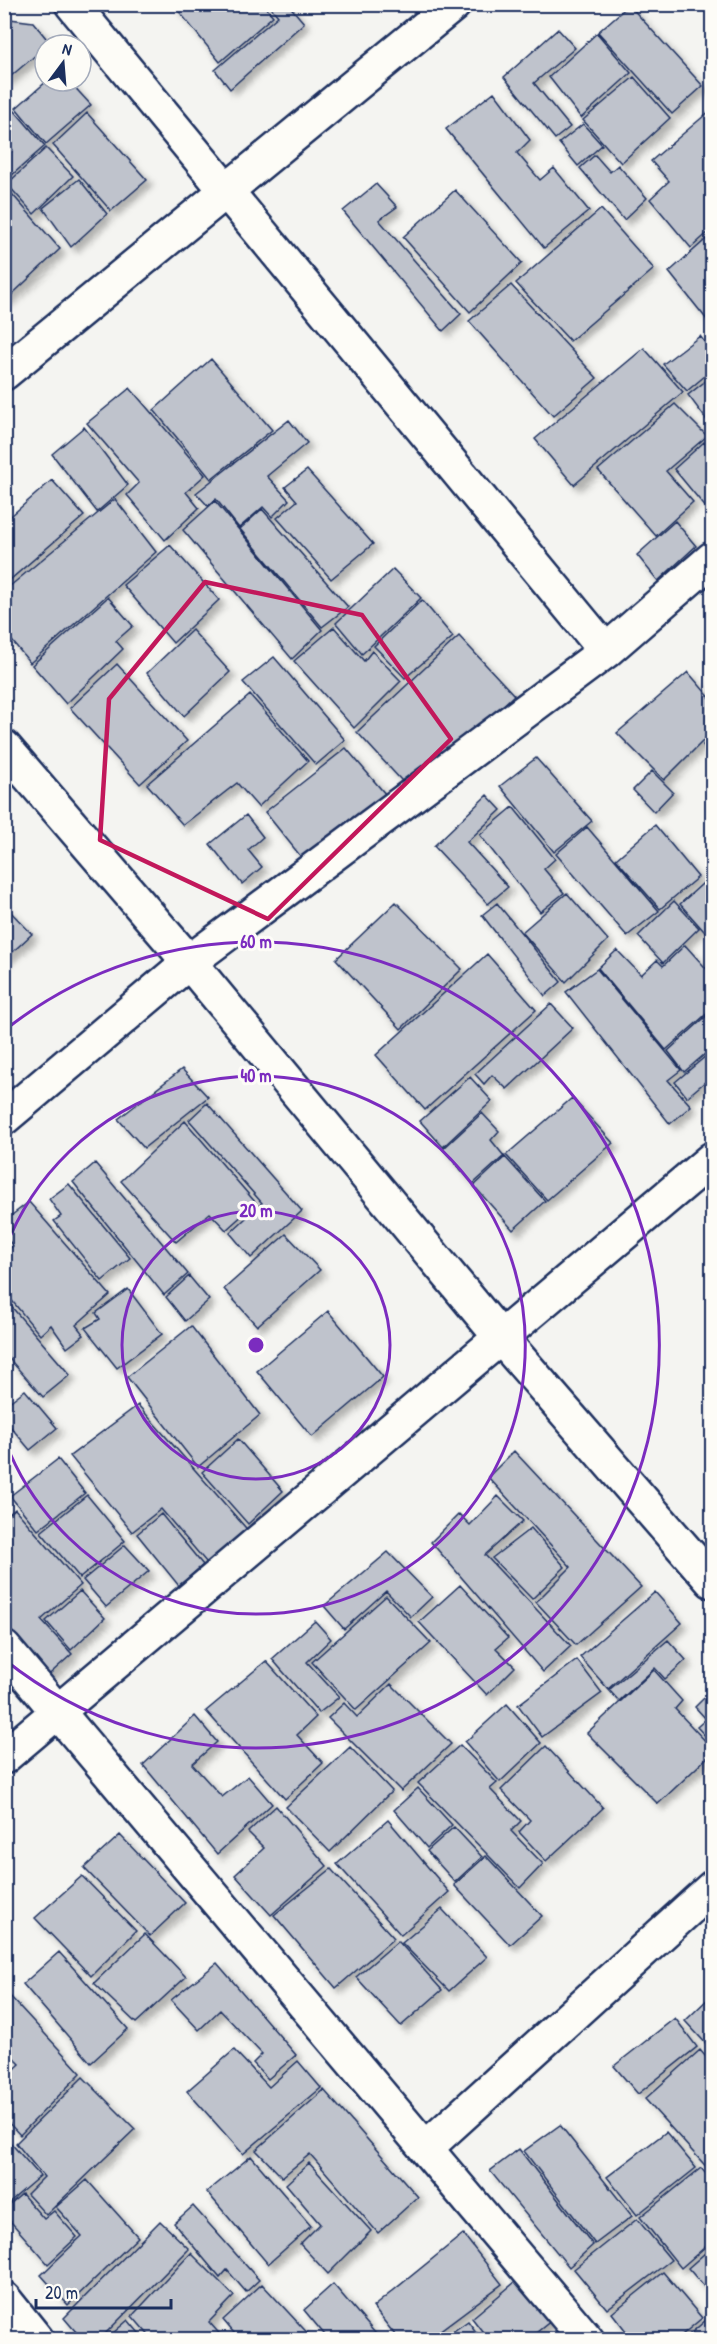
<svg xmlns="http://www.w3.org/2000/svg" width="717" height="2344" font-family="'Patrick Hand',sans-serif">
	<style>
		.building { fill: #bfc3cc; stroke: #1b2f5e; stroke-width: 1.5; filter: url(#shadow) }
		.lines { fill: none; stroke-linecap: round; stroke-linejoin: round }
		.minor-casing { stroke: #1b2f5e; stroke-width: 38 }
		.minor { stroke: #fdfcf7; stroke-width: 33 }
		.marked { fill: none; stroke: #c2185b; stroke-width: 4.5; stroke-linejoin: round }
		.ring { fill: none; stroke: #7b2cbf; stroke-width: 3 }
		.centre { fill: #7b2cbf; stroke: #fdfcf7; stroke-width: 3 }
		.ring-label { font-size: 18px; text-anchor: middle; font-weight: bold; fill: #7b2cbf; stroke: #fdfcf7; stroke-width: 6; stroke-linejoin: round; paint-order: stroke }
	</style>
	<defs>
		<filter id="shadow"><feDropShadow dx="5.5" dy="5.5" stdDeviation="3" flood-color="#0004"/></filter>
	</defs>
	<rect width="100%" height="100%" fill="#f4f4f1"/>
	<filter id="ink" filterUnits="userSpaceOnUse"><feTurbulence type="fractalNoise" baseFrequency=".0167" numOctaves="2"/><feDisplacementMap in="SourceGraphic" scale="12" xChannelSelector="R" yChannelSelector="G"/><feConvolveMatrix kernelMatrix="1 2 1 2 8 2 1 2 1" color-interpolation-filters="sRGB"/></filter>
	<g filter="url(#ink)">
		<path class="building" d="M 173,4 L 263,4 L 273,16 L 220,62 Z
			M 268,4 L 288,4 L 304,23 L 230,89 L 215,70 L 278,16 Z
			M 629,5 L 703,86 L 672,114 L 598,32 Z
			M 10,19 L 33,22 L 50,43 L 4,82 L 4,24 Z
			M 558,29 L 575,48 L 534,83 L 570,127 L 555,139 L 504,77 Z
			M 597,33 L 631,73 L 581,118 L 549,77 Z
			M 634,77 L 670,118 L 621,163 L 583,120 Z
			M 47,81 L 69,81 L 91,105 L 46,144 L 16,108 Z
			M 494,92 L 530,140 L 517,153 L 540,180 L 554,168 L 589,211 L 544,248 L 446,129 Z
			M 712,109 L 712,229 L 691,248 L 650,199 L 669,181 L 651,161 Z
			M 14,110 L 45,146 L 4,182 L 4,158 L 13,150 L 4,141 L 4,118 Z
			M 87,113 L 147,180 L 111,211 L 53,145 Z
			M 583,124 L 602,145 L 578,166 L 559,143 Z
			M 46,148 L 73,176 L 34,214 L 7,184 Z
			M 595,155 L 610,172 L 618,165 L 647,198 L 624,220 L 580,168 Z
			M 79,179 L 107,214 L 71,247 L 43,208 Z
			M 376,184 L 397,207 L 379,220 L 461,314 L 443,331 L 343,211 Z
			M 5,186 L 60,249 L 4,302 L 4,187 Z
			M 455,190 L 522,263 L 470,312 L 403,237 Z
			M 601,209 L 654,269 L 570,341 L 516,283 Z
			M 712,234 L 712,326 L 669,272 Z
			M 511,285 L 597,378 L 553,416 L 469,321 Z
			M 700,336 L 712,352 L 712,370 L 687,391 L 663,364 Z
			M 644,348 L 683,392 L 574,485 L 535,439 Z
			M 211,359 L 272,430 L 211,479 L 154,410 Z
			M 712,376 L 712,427 L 688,395 Z
			M 130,388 L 205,475 L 186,492 L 199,508 L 165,540 L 127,495 L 139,483 L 87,423 Z
			M 675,404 L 707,436 L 666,471 L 693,502 L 656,536 L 598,470 Z
			M 289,420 L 307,443 L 267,476 L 289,500 L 272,517 L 263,507 L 239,528 L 216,499 L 208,506 L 196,493 Z
			M 84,427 L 128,485 L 97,512 L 52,454 Z
			M 704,442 L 712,452 L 712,515 L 674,469 Z
			M 307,470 L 373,544 L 331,579 L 277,518 L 297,501 L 285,487 Z
			M 52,480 L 84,516 L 4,585 L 4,522 Z
			M 115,499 L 156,552 L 30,663 L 4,631 L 4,591 Z
			M 215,501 L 322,630 L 292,659 L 183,530 Z
			M 262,509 L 348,607 L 322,627 L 240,529 Z
			M 675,521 L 696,546 L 658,581 L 637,555 Z
			M 170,545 L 219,600 L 173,643 L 123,585 Z
			M 393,569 L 421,598 L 362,654 L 336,623 Z
			M 108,597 L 133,626 L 116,641 L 123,649 L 66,704 L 32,665 Z
			M 422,600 L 453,637 L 405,678 L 374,646 Z
			M 334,627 L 364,661 L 372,651 L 401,681 L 354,728 L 294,661 Z
			M 192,630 L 230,672 L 184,716 L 147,673 Z
			M 459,636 L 514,695 L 412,792 L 357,732 Z
			M 274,657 L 345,740 L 316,765 L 243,682 Z
			M 117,664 L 187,741 L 140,784 L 70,708 Z
			M 688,672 L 712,700 L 712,732 L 664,780 L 617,733 Z
			M 250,695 L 308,761 L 258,807 L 237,783 L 183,825 L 147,784 Z
			M 712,736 L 712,757 L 703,745 Z
			M 346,748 L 392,802 L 310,868 L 265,812 Z
			M 536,758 L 592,821 L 554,852 L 500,786 Z
			M 652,771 L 673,792 L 654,812 L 633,790 Z
			M 487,795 L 501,810 L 467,842 L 508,887 L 488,904 L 434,846 Z
			M 513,807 L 555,859 L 544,869 L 564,893 L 540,912 L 480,835 Z
			M 246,815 L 263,837 L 248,850 L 262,867 L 242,884 L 210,844 Z
			M 655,825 L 698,877 L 660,909 L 616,859 Z
			M 587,827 L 659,911 L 627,936 L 556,854 Z
			M 712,875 L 712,940 L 680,904 Z
			M 567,893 L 608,940 L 566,982 L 522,932 Z
			M 674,901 L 699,928 L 663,963 L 638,936 Z
			M 396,902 L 462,969 L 401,1029 L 336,959 Z
			M 497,903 L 561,982 L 545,996 L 482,915 Z
			M 4,905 L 32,934 L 4,960 Z
			M 685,945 L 712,975 L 712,1009 L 666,1050 L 598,968 L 617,950 L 641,975 L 657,960 L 663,966 Z
			M 487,954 L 536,1010 L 425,1110 L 376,1055 Z
			M 597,969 L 681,1070 L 668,1080 L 691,1106 L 670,1124 L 566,992 Z
			M 551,1004 L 573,1028 L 507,1089 L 492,1075 L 484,1084 L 475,1074 Z
			M 712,1011 L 712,1048 L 684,1072 L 668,1051 Z
			M 712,1051 L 712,1076 L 687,1097 L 675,1082 Z
			M 182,1069 L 208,1097 L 144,1148 L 118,1119 Z
			M 470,1077 L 492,1101 L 443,1147 L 420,1121 Z
			M 572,1098 L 613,1143 L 547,1200 L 506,1155 Z
			M 207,1103 L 302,1211 L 251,1258 L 230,1233 L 262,1203 L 189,1120 Z
			M 482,1113 L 499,1131 L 491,1140 L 504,1156 L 473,1184 L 443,1149 Z
			M 185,1121 L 256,1203 L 226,1230 L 210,1213 L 176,1242 L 121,1181 Z
			M 505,1157 L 545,1201 L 513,1230 L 474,1186 Z
			M 95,1163 L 188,1274 L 164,1295 L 73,1182 Z
			M 69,1184 L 130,1258 L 102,1281 L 54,1221 L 61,1216 L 49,1199 Z
			M 29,1202 L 110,1295 L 76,1325 L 84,1335 L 67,1348 L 51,1325 L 40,1335 L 4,1291 L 4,1253 L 13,1246 L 4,1235 L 4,1221 Z
			M 286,1234 L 320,1270 L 257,1326 L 224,1289 Z
			M 189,1276 L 209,1300 L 185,1321 L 166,1297 Z
			M 128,1289 L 162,1334 L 117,1368 L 85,1328 L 100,1319 L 96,1313 Z
			M 4,1298 L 70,1375 L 43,1397 L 4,1353 Z
			M 328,1311 L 383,1377 L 312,1437 L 257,1371 Z
			M 191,1326 L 260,1415 L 198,1467 L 127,1377 Z
			M 25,1390 L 57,1428 L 30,1450 L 4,1419 L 4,1406 Z
			M 138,1405 L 252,1535 L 212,1569 L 161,1509 L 132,1532 L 70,1456 Z
			M 238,1439 L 283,1491 L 248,1524 L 202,1472 Z
			M 514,1451 L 641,1587 L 576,1645 L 536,1602 L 571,1567 L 488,1477 Z
			M 58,1459 L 85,1493 L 38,1530 L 10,1496 Z
			M 87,1495 L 125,1541 L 80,1578 L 41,1532 Z
			M 498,1496 L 523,1521 L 485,1555 L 571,1646 L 543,1672 L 431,1542 L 459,1514 L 470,1525 Z
			M 15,1509 L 81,1585 L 41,1620 L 72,1654 L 42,1681 L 4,1636 L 4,1518 Z
			M 161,1514 L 203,1565 L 179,1586 L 137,1534 Z
			M 531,1528 L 565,1567 L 532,1599 L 492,1558 Z
			M 125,1545 L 149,1571 L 106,1607 L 83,1580 Z
			M 388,1552 L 432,1597 L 411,1617 L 386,1591 L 344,1629 L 324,1606 Z
			M 460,1585 L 508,1638 L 496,1648 L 515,1667 L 487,1695 L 419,1622 Z
			M 80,1591 L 105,1618 L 71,1650 L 46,1621 Z
			M 655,1592 L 682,1623 L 608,1689 L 580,1657 Z
			M 386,1596 L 431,1643 L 356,1710 L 312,1662 Z
			M 315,1621 L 331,1639 L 307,1662 L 339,1697 L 319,1713 L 272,1659 Z
			M 668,1640 L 686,1660 L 665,1679 L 655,1668 L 619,1701 L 609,1690 Z
			M 577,1660 L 602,1693 L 542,1737 L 518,1705 Z
			M 266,1661 L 316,1717 L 297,1735 L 323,1763 L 285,1799 L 206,1711 Z
			M 654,1670 L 682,1701 L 675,1709 L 712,1748 L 712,1753 L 658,1804 L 587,1733 Z
			M 391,1684 L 451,1744 L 401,1791 L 328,1718 L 344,1703 L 357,1717 Z
			M 707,1695 L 712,1701 L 712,1743 L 697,1727 L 706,1719 L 695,1707 Z
			M 507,1704 L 541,1743 L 500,1782 L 465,1742 Z
			M 195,1716 L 217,1742 L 192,1764 L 222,1797 L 248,1776 L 272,1804 L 217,1854 L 143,1765 Z
			M 460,1745 L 497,1783 L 490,1789 L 521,1821 L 511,1831 L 543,1864 L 520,1888 L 418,1783 Z
			M 546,1746 L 603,1808 L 546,1861 L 519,1832 L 530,1820 L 501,1790 Z
			M 350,1747 L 392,1791 L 330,1852 L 286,1807 Z
			M 418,1788 L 452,1825 L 427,1848 L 394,1810 Z
			M 276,1806 L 327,1866 L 271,1915 L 235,1875 L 264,1848 L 248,1832 Z
			M 388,1820 L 449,1892 L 401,1935 L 337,1864 Z
			M 454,1827 L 482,1857 L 455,1882 L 427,1851 Z
			M 120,1835 L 185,1903 L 150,1936 L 84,1868 Z
			M 486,1856 L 542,1916 L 510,1945 L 454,1885 Z
			M 331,1869 L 394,1938 L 336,1988 L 274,1915 Z
			M 82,1876 L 136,1931 L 91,1976 L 35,1918 Z
			M 442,1909 L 487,1957 L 449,1991 L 402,1943 Z
			M 145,1934 L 186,1977 L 136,2023 L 94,1983 Z
			M 398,1941 L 442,1990 L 401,2026 L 356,1977 Z
			M 59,1952 L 128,2029 L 91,2063 L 23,1984 Z
			M 217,1963 L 296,2055 L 268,2079 L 253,2063 L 262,2054 L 220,2010 L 199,2030 L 171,2000 Z
			M 9,1995 L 81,2073 L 20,2135 L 4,2118 L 4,2079 L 20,2064 L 4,2048 L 4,2000 Z
			M 712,1995 L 712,2050 L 685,2021 Z
			M 675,2018 L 697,2047 L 638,2094 L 614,2066 Z
			M 234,2050 L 269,2087 L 298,2061 L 321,2088 L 243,2154 L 187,2091 Z
			M 700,2050 L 712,2064 L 712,2173 L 645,2099 Z
			M 83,2077 L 135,2129 L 46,2215 L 27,2194 L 44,2177 L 16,2143 Z
			M 324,2090 L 418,2197 L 378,2233 L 310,2154 L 282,2177 L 256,2150 Z
			M 560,2125 L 632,2216 L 595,2244 L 524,2151 Z
			M 666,2132 L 696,2168 L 637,2215 L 607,2177 Z
			M 8,2140 L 40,2176 L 6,2205 L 4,2143 Z
			M 519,2149 L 593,2245 L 569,2267 L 490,2171 Z
			M 251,2156 L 311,2226 L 268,2264 L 207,2192 Z
			M 309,2163 L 371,2231 L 328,2274 L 300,2244 L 320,2224 L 286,2184 Z
			M 701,2168 L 712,2181 L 712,2241 L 681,2268 L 640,2217 Z
			M 87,2180 L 138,2237 L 68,2305 L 41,2275 L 82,2236 L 56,2207 Z
			M 22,2194 L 44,2219 L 54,2211 L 77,2237 L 48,2264 L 4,2214 L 4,2209 Z
			M 193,2206 L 259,2280 L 246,2292 L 227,2270 L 220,2278 L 174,2223 Z
			M 637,2219 L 671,2260 L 607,2309 L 574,2269 Z
			M 160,2221 L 189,2249 L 99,2340 L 83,2340 L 64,2318 Z
			M 463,2234 L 502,2284 L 427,2340 L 399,2340 L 373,2307 Z
			M 712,2247 L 712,2296 L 688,2268 Z
			M 191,2253 L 234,2296 L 209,2322 L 225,2340 L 153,2340 L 132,2316 Z
			M 663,2272 L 702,2318 L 676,2340 L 633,2340 L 612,2313 Z
			M 521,2277 L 557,2316 L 531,2337 L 533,2340 L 489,2340 L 472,2318 Z
			M 262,2284 L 314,2340 L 240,2340 L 223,2320 Z
			M 333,2284 L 381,2340 L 329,2340 L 304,2310 Z
			M 712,2315 L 712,2340 L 683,2340 Z
			M 128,2320 L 145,2340 L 105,2340 Z
			M 468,2321 L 482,2340 L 441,2340 Z"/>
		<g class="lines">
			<g class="minor-casing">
				<path id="minor" d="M 72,4 L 606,651
					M 4,373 L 454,4
					M 4,747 L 189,962 L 502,1339 L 712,1581
					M 4,1118 L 189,962 L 606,651 L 712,559
					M 4,1648 L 587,2340
					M 4,1757 L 712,1159
					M 427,2147 L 712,1888
					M 4,2299 L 37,2340"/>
			</g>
			<use href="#minor" class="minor"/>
		</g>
	</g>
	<path class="marked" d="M 205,582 L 362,615 L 451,739 L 268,919 L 100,840 L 109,699 Z"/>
	<g class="ring">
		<circle cx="256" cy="1345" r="134"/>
		<path d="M5 1249A269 269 0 1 1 5 1441"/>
		<path d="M5 1030A403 403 0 1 1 5 1660"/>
	</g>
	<circle cx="256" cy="1345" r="9" class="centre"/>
	<g class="ring-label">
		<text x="256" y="948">60 m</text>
		<text x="256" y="1082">40 m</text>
		<text x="256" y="1217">20 m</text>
	</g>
	<rect width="717" height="2344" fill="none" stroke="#fdfcf7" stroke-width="24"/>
	<rect x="12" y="12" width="693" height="2320" fill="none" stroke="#1b2f5e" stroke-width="2" filter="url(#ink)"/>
	<g transform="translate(63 63) rotate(16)"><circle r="28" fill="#fdfcf7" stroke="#a3aaba" stroke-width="1.5"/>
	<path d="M0-4.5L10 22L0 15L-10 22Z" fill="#1b2f5e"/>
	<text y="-9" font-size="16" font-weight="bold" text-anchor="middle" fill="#1b2f5e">N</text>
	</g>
	<path d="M36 2299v9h135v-9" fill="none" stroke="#1b2f5e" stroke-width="3"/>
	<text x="45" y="2299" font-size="18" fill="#1b2f5e" stroke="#fdfcf7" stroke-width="4.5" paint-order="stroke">20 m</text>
</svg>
